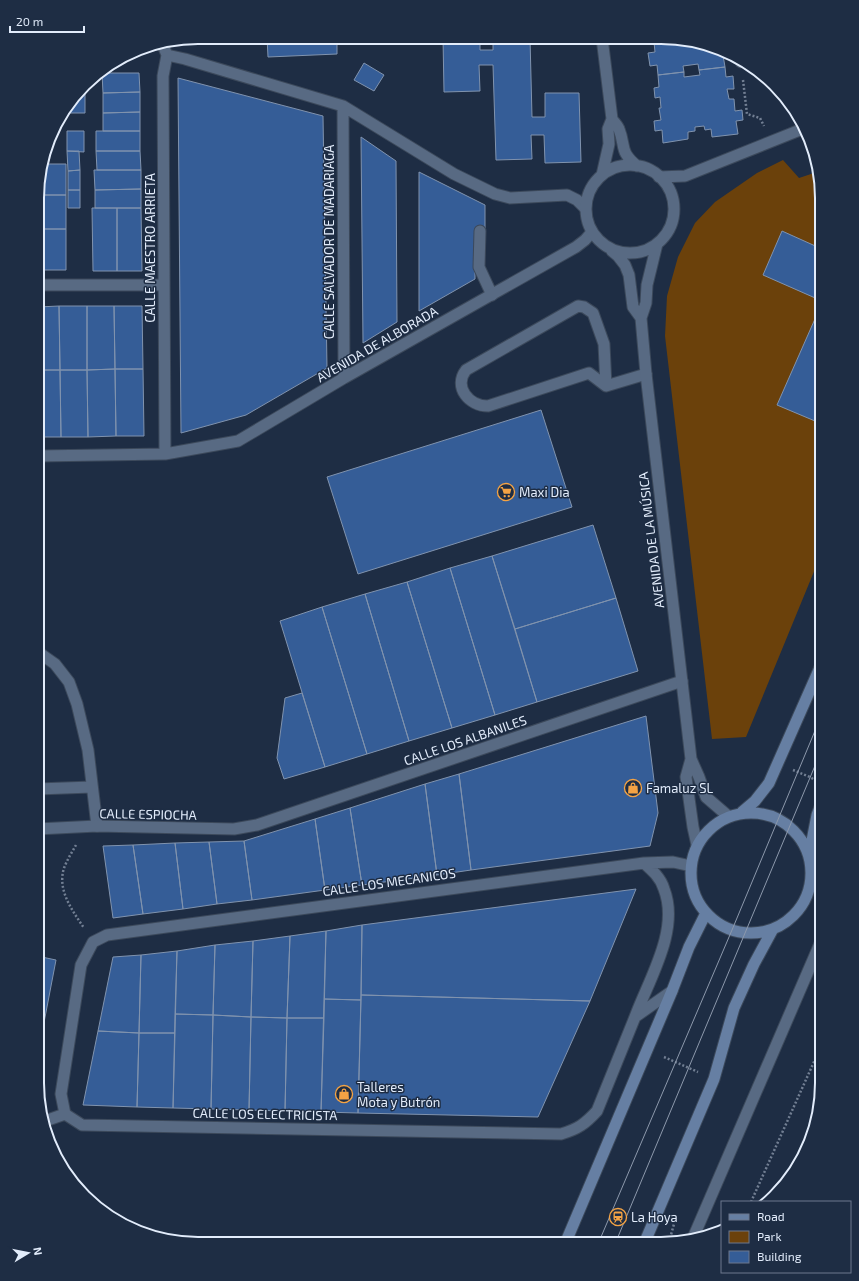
<svg xmlns="http://www.w3.org/2000/svg" width="859" height="1281" font-family="'Exo 2',sans-serif">
	<style>
		.green { fill: #6b410b }
		.building { fill: #355d97; stroke: #8093ae }
		.lines { fill: none; stroke-linecap: round; stroke-linejoin: round }
		.service-casing { stroke: #3c495b; stroke-width: 13 }
		.pedestrian-casing { stroke: #3c495b; stroke-width: 13 }
		.minor-casing { stroke: #3c495b; stroke-width: 13 }
		.tertiary-casing { stroke: #3c495b; stroke-width: 13 }
		.secondary-casing { stroke: #3c495b; stroke-width: 13 }
		.path { stroke: #727f93; stroke-width: 2.5; stroke-dasharray: 2 2; stroke-linecap: butt }
		.service { stroke: #586a83; stroke-width: 11 }
		.pedestrian { stroke: #586a83; stroke-width: 11 }
		.minor { stroke: #586a83; stroke-width: 11 }
		.tertiary { stroke: #586a83; stroke-width: 11 }
		.secondary { stroke: #667fa3; stroke-width: 11 }
		.tram { stroke: #8d99ac; stroke-width: 1 }
		.labels { text-anchor: middle; stroke-width: 3; stroke-linejoin: round; paint-order: stroke }
		.street-label { font-size: 13px; fill: #e2ecfb; stroke: #1e2d44 }
		.poi-label { font-size: 13px; fill: #e2ecfb; stroke: #1e2d44; text-anchor: start }
		.rim { fill: none; stroke: #e2ecfb; stroke-width: 2 }
	</style>
	<rect width="100%" height="100%" fill="#1e2d44"/>
	<path class="green" d="M 783,160 L 799,178 L 817,172 L 822,198 L 822,552 L 746,737 L 712,739 L 665,336 L 667,296 L 678,257 L 695,223 L 715,202 L 757,173 Z
		M 816,1120 L 813,1135 L 795,1173 L 790,1178 Z"/>
	<path class="building" d="M 267,37 L 337,37 L 337,54 L 268,57 Z
		M 443,38 L 480,38 L 480,50 L 493,50 L 493,38 L 530,38 L 532,117 L 545,117 L 545,93 L 579,93 L 581,162 L 545,163 L 544,135 L 531,135 L 532,159 L 496,160 L 493,65 L 479,65 L 480,91 L 444,92 Z
		M 648,38 L 682,38 L 722,49 L 729,53 L 729,54 L 723,55 L 725,67 L 699,70 L 698,64 L 683,66 L 684,72 L 658,75 L 657,65 L 650,66 L 648,53 L 655,52 L 654,42 L 649,43 Z
		M 364,63 L 384,75 L 374,91 L 354,80 Z
		M 725,67 L 726,77 L 733,76 L 734,89 L 727,89 L 729,99 L 734,99 L 735,111 L 742,110 L 743,120 L 736,121 L 738,134 L 712,137 L 711,129 L 705,130 L 704,126 L 695,127 L 695,131 L 688,132 L 688,139 L 663,143 L 662,130 L 655,131 L 654,121 L 661,120 L 659,108 L 661,108 L 660,97 L 655,98 L 654,88 L 659,87 L 658,75 L 684,72 L 684,77 L 700,75 L 699,70 Z
		M 102,73 L 139,73 L 140,92 L 103,93 Z
		M 178,78 L 323,116 L 327,368 L 246,415 L 181,433 Z
		M 140,92 L 140,112 L 103,113 L 103,93 Z
		M 79,93 L 85,93 L 85,113 L 67,113 L 67,108 Z
		M 140,112 L 140,131 L 103,131 L 103,113 Z
		M 67,131 L 84,131 L 84,152 L 67,151 Z
		M 96,131 L 140,131 L 140,151 L 96,151 Z
		M 361,137 L 396,161 L 397,322 L 363,343 Z
		M 67,151 L 79,151 L 80,170 L 68,171 Z
		M 96,151 L 140,151 L 141,170 L 97,170 Z
		M 43,164 L 66,164 L 66,195 L 38,195 L 38,177 Z
		M 80,170 L 80,190 L 68,190 L 68,171 Z
		M 94,170 L 141,170 L 141,189 L 95,190 Z
		M 419,172 L 485,205 L 485,231 L 475,230 L 475,279 L 419,311 Z
		M 141,189 L 141,208 L 95,208 L 95,190 Z
		M 68,190 L 80,190 L 80,208 L 68,208 Z
		M 38,195 L 66,195 L 66,229 L 38,229 Z
		M 92,208 L 117,208 L 117,271 L 93,271 Z
		M 117,208 L 141,208 L 142,271 L 117,271 Z
		M 38,229 L 42,229 L 43,270 L 38,270 Z
		M 42,229 L 66,229 L 66,270 L 43,270 Z
		M 782,231 L 822,249 L 822,263 L 818,271 L 822,273 L 822,301 L 763,275 Z
		M 822,303 L 822,405 L 815,421 L 777,405 Z
		M 59,306 L 87,306 L 87,370 L 60,370 Z
		M 59,306 L 60,370 L 38,370 L 38,307 Z
		M 87,306 L 114,306 L 115,369 L 87,370 Z
		M 114,306 L 142,306 L 143,369 L 115,369 Z
		M 115,369 L 143,369 L 144,436 L 116,436 Z
		M 115,369 L 116,436 L 88,437 L 87,370 Z
		M 38,370 L 60,370 L 61,437 L 38,437 Z
		M 60,370 L 87,370 L 88,437 L 61,437 Z
		M 541,410 L 572,507 L 358,574 L 327,477 Z
		M 593,525 L 616,598 L 515,629 L 492,556 Z
		M 492,556 L 537,702 L 495,715 L 450,568 Z
		M 450,568 L 495,715 L 452,728 L 407,582 Z
		M 407,582 L 452,728 L 409,741 L 365,594 Z
		M 365,594 L 409,741 L 367,754 L 322,607 Z
		M 616,598 L 638,671 L 537,702 L 515,629 Z
		M 322,607 L 367,754 L 325,767 L 280,621 Z
		M 302,693 L 325,767 L 284,779 L 277,758 L 285,698 Z
		M 646,716 L 658,813 L 650,846 L 471,870 L 459,774 Z
		M 459,774 L 471,870 L 437,875 L 425,784 Z
		M 425,784 L 437,875 L 362,885 L 350,808 Z
		M 350,808 L 362,885 L 325,890 L 315,819 Z
		M 315,819 L 325,890 L 252,900 L 244,841 Z
		M 244,841 L 252,900 L 217,904 L 209,842 Z
		M 209,842 L 217,904 L 183,909 L 175,843 Z
		M 175,843 L 183,909 L 143,914 L 133,845 Z
		M 133,845 L 143,914 L 113,918 L 103,846 Z
		M 636,889 L 590,1001 L 361,995 L 362,925 Z
		M 362,925 L 361,1000 L 324,999 L 326,931 Z
		M 326,931 L 324,1018 L 287,1018 L 290,936 Z
		M 290,936 L 287,1018 L 251,1017 L 253,941 Z
		M 253,941 L 251,1017 L 213,1015 L 215,945 Z
		M 215,945 L 213,1015 L 175,1014 L 177,951 Z
		M 177,951 L 175,1033 L 139,1033 L 141,955 Z
		M 141,955 L 139,1033 L 98,1031 L 113,957 Z
		M 37,956 L 56,960 L 42,1033 L 37,1032 Z
		M 361,995 L 590,1001 L 538,1117 L 358,1113 Z
		M 324,999 L 361,1000 L 358,1113 L 321,1112 Z
		M 175,1014 L 213,1015 L 211,1109 L 173,1108 Z
		M 213,1015 L 251,1017 L 249,1110 L 211,1109 Z
		M 251,1017 L 287,1018 L 285,1111 L 249,1110 Z
		M 287,1018 L 324,1018 L 321,1112 L 285,1111 Z
		M 98,1031 L 139,1033 L 137,1107 L 83,1105 Z
		M 37,1032 L 42,1033 L 37,1055 Z
		M 139,1033 L 175,1033 L 173,1108 L 137,1107 Z"/>
	<g class="lines">
		<g class="service-casing">
			<path id="service" d="M 480,231 L 479,267 L 492,295
				M 578,306 L 584,307 L 593,313 L 604,344 L 606,386 L 589,373 L 488,406 C 469,406 453,387 466,370 Z
				M 606,386 L 646,374
				M 38,652 L 55,664 L 69,682 L 77,704 L 88,750 L 97,826
				M 37,789 L 92,787"/>
		</g>
		<g class="pedestrian-casing">
			<path id="pedestrian" d="M 741,60 L 741,62"/>
		</g>
		<g class="minor-casing">
			<path id="minor" d="M 162,43 L 167,55 L 163,76 L 165,454
				M 167,55 L 185,59 L 343,106 L 454,174 L 495,194 L 510,198 L 567,195 L 577,200 L 585,208
				M 343,106 L 344,378
				M 659,177 L 685,176 L 805,128
				M 38,285 L 164,285
				M 38,456 L 165,454 L 238,441 L 344,378 L 576,247 L 585,240 L 592,232
				M 37,829 L 97,826 L 234,829 L 257,825 L 682,681
				M 635,1017 C 649,979 680,930 664,889 C 661,878 652,870 644,863
				M 65,1114 L 61,1094 L 81,965 L 93,942 L 107,935 L 644,863 L 673,862 L 691,866
				M 65,1114 L 82,1125 L 561,1134 C 578,1129 585,1124 597,1111 L 635,1017 L 672,991
				M 45,1121 L 65,1114
				M 693,1238 L 822,939"/>
		</g>
		<g class="tertiary-casing">
			<path id="tertiary" d="M 602,38 L 612,119 C 614,122 618,126 619,129 C 626,147 619,151 637,166
				M586 209a44 44 0 1 1 88 0a44 44 0 1 1-88 0Z
				M 602,175 L 609,144 L 608,129 L 612,119
				M 657,244 L 647,285 L 646,303 L 641,318 L 646,374 L 691,759 L 699,777 L 706,797 L 728,816
				M 612,251 L 618,256 L 625,265 L 629,275 L 633,307 L 641,318
				M 691,759 L 686,777 L 693,827 L 697,845"/>
		</g>
		<g class="secondary-casing">
			<path id="secondary" d="M 742,812 L 755,801 L 769,783 L 822,663
				M691 873a60 60 0 1 1 120 0a60 60 0 1 1-120 0Z
				M 809,856 L 817,815 L 822,802
				M 565,1244 L 672,991 L 689,947 L 706,913
				M 644,1244 L 714,1079 L 734,1008 L 754,964 L 773,929"/>
		</g>
		<path class="path" d="M 743,80 L 747,114 L 760,118 L 764,126
			M 793,770 L 810,777 L 821,784
			M 76,845 C 72,852 67,860 64,868 C 57,890 72,910 84,928
			M 664,1057 L 698,1072
			M 751,1202 L 822,1044
			M 669,1242 L 674,1224"/>
		<use href="#service" class="service"/>
		<use href="#pedestrian" class="pedestrian"/>
		<use href="#minor" class="minor"/>
		<use href="#tertiary" class="tertiary"/>
		<use href="#secondary" class="secondary"/>
		<path class="tram" d="M 598,1244 L 732,930 L 822,714
			M 615,1244 L 822,749"/>
	</g>
	<defs>
		<g id="supermarket-ring" transform="scale(0.9)"><circle r="9.5" fill="#1e2d44" stroke="#f4a344" stroke-width="1.5"/><path d="M-6-5.5h2.5l.6 2H6L4.5 2H-2.5L-4.4-4H-6ZM-1.5 3.2a1.3 1.3 0 1 0 .1 0ZM3 3.2a1.3 1.3 0 1 0 .1 0Z" fill="#f4a344"/></g>
		<g id="shop-ring" transform="scale(0.9)"><circle r="9.5" fill="#1e2d44" stroke="#f4a344" stroke-width="1.5"/><path d="M-5-2.5h2.3a2.7 3.5 0 0 1 5.4 0H5L5.5 6h-11ZM-1.5-2.5h3a1.5 2.3 0 0 0-3 0Z" fill="#f4a344"/></g>
		<g id="station-ring" transform="scale(0.9)"><circle r="9.5" fill="#1e2d44" stroke="#f4a344" stroke-width="1.5"/><path d="M-3-6H3Q5-6 5-4V2Q5 4 3 4L4.5 6H3L1.5 4h-3L-3 6H-4.5L-3 4Q-5 4-5 2V-4Q-5-6-3-6ZM-3.5-4v3h7v-3ZM-3.5 1v1.5H-2V1ZM2 1v1.5H3.5V1Z" fill="#f4a344"/></g>
	</defs>
	<g fill-rule="evenodd">
		<use href="#supermarket-ring" x="506" y="492"/>
		<use href="#shop-ring" x="633" y="788"/>
		<use href="#shop-ring" x="344" y="1094"/>
		<use href="#station-ring" x="618" y="1217"/>
	</g>
	<g class="labels">
		<g class="street-label">
			<text transform="translate(329 242) rotate(-90)" y="5">CALLE SALVADOR DE MADARIAGA</text>
			<text transform="translate(150 248) rotate(-90)" y="5">CALLE MAESTRO ARRIETA</text>
			<text transform="translate(377 344) rotate(-30)" y="5">AVENIDA DE ALBORADA</text>
			<text transform="translate(651 540) rotate(-97)" y="5">AVENIDA DE LA MÚSICA</text>
			<text transform="translate(465 740) rotate(-19)" y="5">CALLE LOS ALBANILES</text>
			<text transform="translate(148 814) rotate(1)" y="5">CALLE ESPIOCHA</text>
			<text transform="translate(389 882) rotate(-8)" y="5">CALLE LOS MECANICOS</text>
			<text transform="translate(265 1114) rotate(1)" y="5">CALLE LOS ELECTRICISTA</text>
		</g>
		<g class="poi-label">
			<text x="519" y="497">Maxi Dia</text>
			<text x="646" y="793">Famaluz SL</text>
			<text x="357" y="1092">Talleres<tspan x="357" dy="15">Mota y Butrón</tspan></text>
			<text x="631" y="1222">La Hoya</text>
		</g>
	</g>
	<path d="M0 0H859V1281H0ZM198 44H661A154 154 0 0 1 815 198V1083A154 154 0 0 1 661 1237H198A154 154 0 0 1 44 1083V198A154 154 0 0 1 198 44Z" fill="#1e2d44" fill-rule="evenodd"/>
	<path class="rim" d="M198 44H661A154 154 0 0 1 815 198V1083A154 154 0 0 1 661 1237H198A154 154 0 0 1 44 1083V198A154 154 0 0 1 198 44Z"/>
	<rect x="721" y="1201" width="130" height="72" fill="#1e2d44" stroke="#6c798d"/>
	<rect x="729" y="1214" width="20" height="6" fill="#667fa3" stroke="#6c798d"/>
	<text x="757" y="1221" font-size="12" fill="#e2ecfb">Road</text>
	<rect x="729" y="1231" width="20" height="12" fill="#6b410b" stroke="#6c798d"/>
	<text x="757" y="1241" font-size="12" fill="#e2ecfb">Park</text>
	<rect x="729" y="1251" width="20" height="12" fill="#355d97" stroke="#6c798d"/>
	<text x="757" y="1261" font-size="12" fill="#e2ecfb">Building</text>
	<g transform="translate(28 1253) rotate(80)" stroke="#1e2d44" stroke-width="3" paint-order="stroke">
	<path d="M0-3L7 15L0 10L-7 15Z" fill="#e2ecfb"/>
	<text y="-6" font-size="11" font-weight="bold" text-anchor="middle" fill="#e2ecfb">N</text>
	</g>
	<path d="M10 26v6h74v-6" fill="none" stroke="#e2ecfb" stroke-width="2"/>
	<text x="16" y="26" font-size="12" fill="#e2ecfb" stroke="#1e2d44" stroke-width="3" paint-order="stroke">20 m</text>
</svg>
